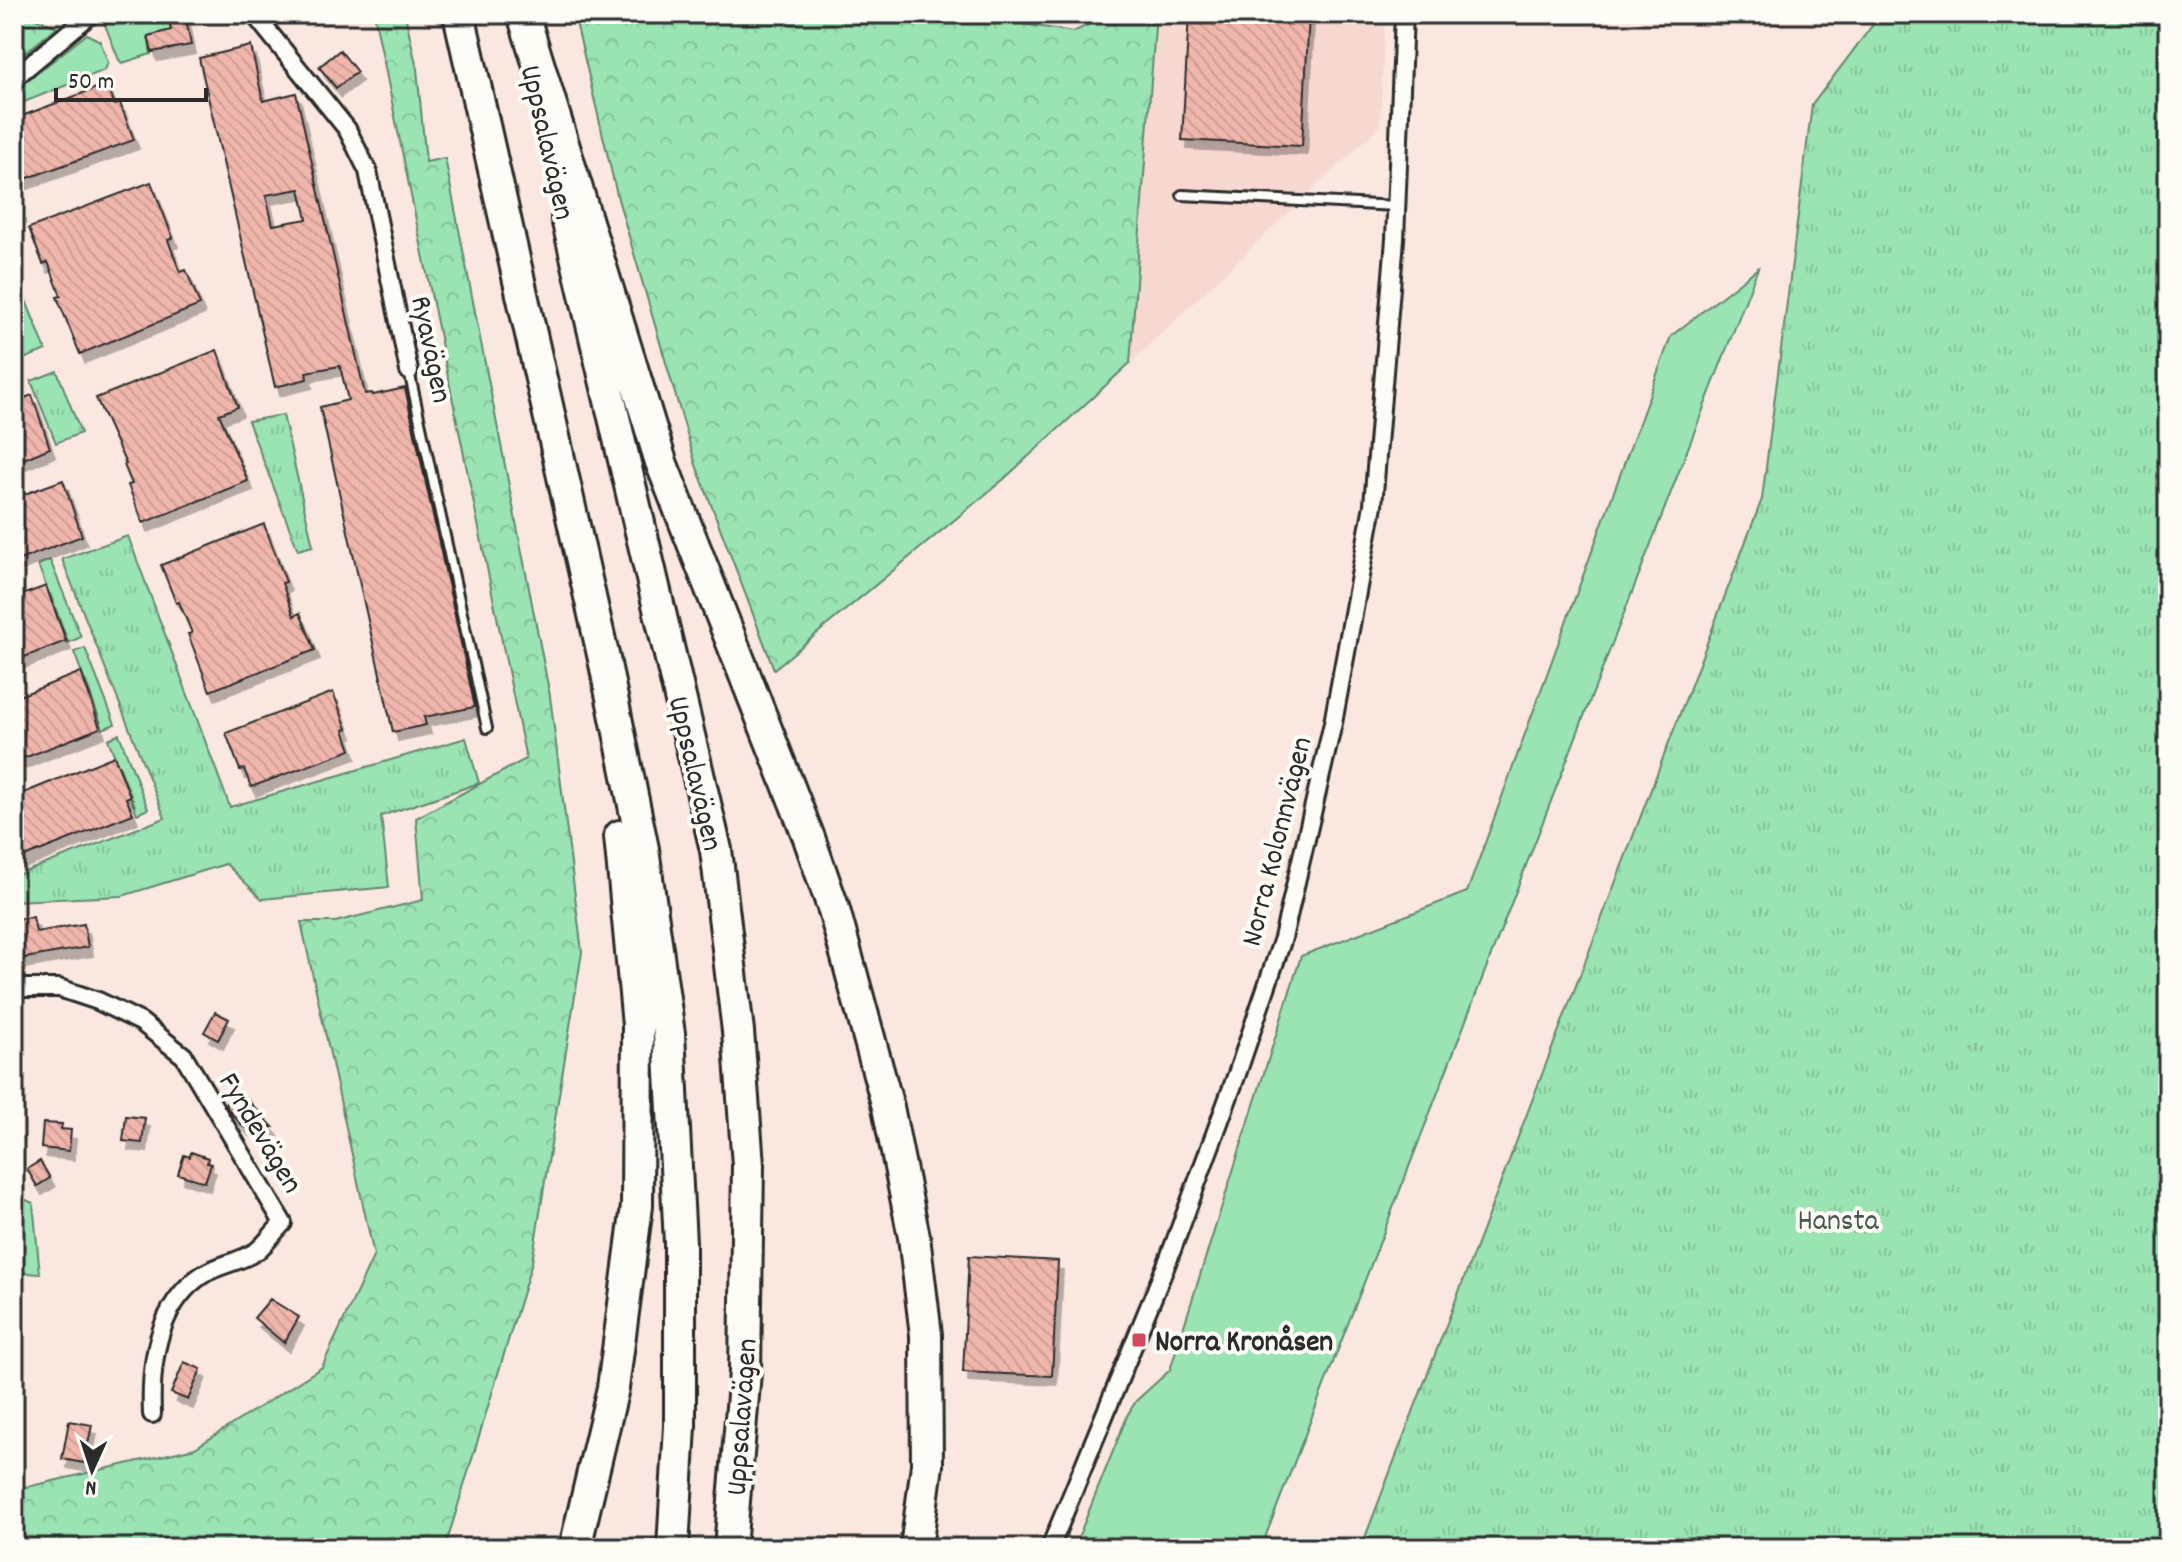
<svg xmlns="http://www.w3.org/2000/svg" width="2182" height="1562" font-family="Dekko,sans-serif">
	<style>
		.built { fill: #f6d8d0 }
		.grass { fill: #9ae3b3; stroke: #62876f; stroke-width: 2 }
		.forest { fill: url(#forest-crowns); stroke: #62876f; stroke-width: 2 }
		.park { fill: url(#park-tufts); stroke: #62876f; stroke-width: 2 }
		.building { fill: url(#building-back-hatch); stroke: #2b2b2b; stroke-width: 2; fill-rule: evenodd; filter: url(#shadow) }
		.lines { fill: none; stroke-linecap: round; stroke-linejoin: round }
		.lane-casing { stroke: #2b2b2b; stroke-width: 14 }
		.street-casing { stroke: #2b2b2b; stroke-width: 22 }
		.highway-casing { stroke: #2b2b2b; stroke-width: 36 }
		.lane { stroke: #fdfcf7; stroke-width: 8 }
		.street { stroke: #fdfcf7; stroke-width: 16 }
		.highway { stroke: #fdfcf7; stroke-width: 30 }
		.poi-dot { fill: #d1495b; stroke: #fdfcf7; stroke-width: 3 }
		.labels { text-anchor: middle; stroke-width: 8; stroke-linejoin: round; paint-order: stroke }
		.street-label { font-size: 30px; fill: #2b2b2b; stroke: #fdfcf7 }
		.park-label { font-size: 30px; fill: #47594d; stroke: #fdfcf7 }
		.poi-label { font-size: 30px; font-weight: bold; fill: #2b2b2b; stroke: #fdfcf7; text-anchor: start }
	</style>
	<defs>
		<pattern id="forest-crowns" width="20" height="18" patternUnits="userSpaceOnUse" patternTransform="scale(2)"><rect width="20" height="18" fill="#9ae3b3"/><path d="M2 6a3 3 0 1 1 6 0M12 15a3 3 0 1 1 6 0" fill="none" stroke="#85c39a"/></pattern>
		<pattern id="park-tufts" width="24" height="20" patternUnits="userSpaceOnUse" patternTransform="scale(2)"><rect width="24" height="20" fill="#9ae3b3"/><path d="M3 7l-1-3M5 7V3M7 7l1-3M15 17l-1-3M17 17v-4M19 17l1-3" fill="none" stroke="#85c39a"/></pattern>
		<pattern id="building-back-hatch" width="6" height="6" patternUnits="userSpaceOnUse" patternTransform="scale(2)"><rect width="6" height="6" fill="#f0b6ac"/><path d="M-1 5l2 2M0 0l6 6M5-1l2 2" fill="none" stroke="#ce9d94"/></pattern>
		<filter id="shadow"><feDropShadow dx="5" dy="9" stdDeviation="0" flood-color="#0004"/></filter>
	</defs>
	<rect width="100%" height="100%" fill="#f9e7e0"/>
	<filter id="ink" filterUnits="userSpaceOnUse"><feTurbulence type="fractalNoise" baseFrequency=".0125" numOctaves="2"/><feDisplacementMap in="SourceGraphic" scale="16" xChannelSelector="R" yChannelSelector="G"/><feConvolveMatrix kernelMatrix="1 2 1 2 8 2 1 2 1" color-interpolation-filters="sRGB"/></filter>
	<g filter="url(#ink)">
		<path class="built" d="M 1156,14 L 1385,14 L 1380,126 L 1130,363 Z"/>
		<path class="grass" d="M 113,14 L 168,14 L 175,48 L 169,50 L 164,32 L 148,36 L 151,54 L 122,63 L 119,60 L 105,25 Z
			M 87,34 L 100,41 L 108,62 L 105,70 L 14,106 L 14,91 Z
			M 1758,268 L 1261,1548 L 1074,1548 L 1128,1414 L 1136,1401 L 1170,1370 L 1301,956 L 1467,892 L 1671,336 Z
			M 18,281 L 46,350 L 19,361 L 14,350 L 14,282 Z
			M 50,560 L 81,637 L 68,643 L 38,565 Z
			M 85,648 L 115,724 L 103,729 L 74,652 Z
			M 119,734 L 148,809 L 137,814 L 108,739 Z
			M 14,1195 L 33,1203 L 40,1274 L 14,1272 Z"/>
		<path class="forest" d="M 14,14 L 25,14 L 57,27 L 14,62 Z
			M 374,14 L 405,14 L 417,69 L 426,162 L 445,158 L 550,696 L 582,952 L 532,1262 L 445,1548 L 14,1548 L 14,1490 L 195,1448 L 322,1367 L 374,1255 L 301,922 L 335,922 L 423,900 L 416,818 L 526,759 Z
			M 574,14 L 1005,14 L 1018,23 L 1073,32 L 1112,14 L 1156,14 L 1130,363 L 1004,479 L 774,669 L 696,465 L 618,199 Z"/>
		<path class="park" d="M 1881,14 L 2168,14 L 2168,1548 L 1361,1548 L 1762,499 L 1812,105 Z
			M 57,371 L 81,433 L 56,443 L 31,381 Z
			M 283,415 L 313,546 L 298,550 L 248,421 Z
			M 128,536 L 230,807 L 466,738 L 479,783 L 381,816 L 389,887 L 262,899 L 226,864 L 122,896 L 14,901 L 14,876 L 165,818 L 62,559 Z"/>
		<path class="building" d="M 168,14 L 185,14 L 191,45 L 152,52 L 148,36 L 171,30 Z
			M 1189,14 L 1309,14 L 1302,146 L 1182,140 Z
			M 251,46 L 263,101 L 296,93 L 365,394 L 372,393 L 373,395 L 405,388 L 475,707 L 424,717 L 426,725 L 393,732 L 320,407 L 348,400 L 340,366 L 306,372 L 307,379 L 275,387 L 199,58 ZM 300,189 L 307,219 L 273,225 L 266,195 Z
			M 340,50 L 357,72 L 336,88 L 319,67 Z
			M 107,84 L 115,105 L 120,103 L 134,140 L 14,183 L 14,119 Z
			M 151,182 L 173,238 L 168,240 L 180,272 L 186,270 L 200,305 L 80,354 L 57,297 L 61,296 L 48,262 L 43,264 L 29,228 Z
			M 217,350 L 238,407 L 219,414 L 248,481 L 143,523 L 128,485 L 132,484 L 124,465 L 126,464 L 96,398 Z
			M 32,395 L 50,448 L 14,463 L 14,402 Z
			M 63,480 L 82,536 L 14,562 L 14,498 Z
			M 264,524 L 286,582 L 282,583 L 294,616 L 300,613 L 315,650 L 210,691 L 188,634 L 192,633 L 179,602 L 176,603 L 161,565 Z
			M 46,586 L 66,641 L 14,661 L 14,598 Z
			M 81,672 L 100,728 L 14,762 L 14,698 Z
			M 333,692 L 347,729 L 344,730 L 351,750 L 251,787 L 244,769 L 240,770 L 226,733 Z
			M 114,756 L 130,796 L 126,798 L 133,814 L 14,861 L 14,797 Z
			M 33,917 L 36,932 L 84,924 L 88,947 L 14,960 L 14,919 Z
			M 215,1012 L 229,1019 L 218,1040 L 204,1032 Z
			M 239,1091 L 273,1127 L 244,1127 L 231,1113 L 225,1104 Z
			M 126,1116 L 145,1118 L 142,1143 L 123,1141 Z
			M 43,1123 L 62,1124 L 61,1129 L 71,1130 L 69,1151 L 41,1148 Z
			M 191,1152 L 208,1158 L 207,1163 L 211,1164 L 205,1182 L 178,1174 L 184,1155 L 190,1157 Z
			M 40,1161 L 50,1178 L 37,1186 L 27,1169 Z
			M 969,1256 L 1058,1261 L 1052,1376 L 963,1372 Z
			M 270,1299 L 299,1317 L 284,1343 L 254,1318 Z
			M 184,1362 L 201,1369 L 188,1400 L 171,1393 Z
			M 69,1421 L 92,1425 L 84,1463 L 62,1459 Z"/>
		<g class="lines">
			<g class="lane-casing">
				<path id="lane" d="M 1182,195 L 1396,206
					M 409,371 L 487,728"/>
			</g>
			<g class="street-casing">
				<path id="street" d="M 254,14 L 347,129 L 368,171 L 409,371
					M 14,78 L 91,14
					M 14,988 L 59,988 L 98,1001 L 141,1022 L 184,1056 L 283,1223 C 275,1231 267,1242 258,1250 C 242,1262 219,1264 202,1275 C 157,1305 150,1365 152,1414
					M 1050,1548 L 1169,1258 L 1237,1074 L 1283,938 L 1333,723 L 1373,505 L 1395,239 L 1404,14"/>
			</g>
			<g class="highway-casing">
				<path id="highway" d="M 459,14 L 604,659 L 643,849 L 669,1034 L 680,1243 L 680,1426 L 673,1548
					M 523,14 L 661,462 L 809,838 L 834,910 L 888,1107 L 914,1237 L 926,1335 L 927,1465 L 916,1548
					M 567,218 L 716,850 L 738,1031 L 748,1165 L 745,1372 L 730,1548
					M 575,1548 L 613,1388 L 637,1206 L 638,1025 L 620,836"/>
			</g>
			<use href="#lane" class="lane"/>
			<use href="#street" class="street"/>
			<use href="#highway" class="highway"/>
		</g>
	</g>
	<rect class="poi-dot" x="1131" y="1332" width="16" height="16" rx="4"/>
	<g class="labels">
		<g class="street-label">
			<text transform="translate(549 142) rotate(77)" y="10">Uppsalavägen</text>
			<text transform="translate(433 349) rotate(78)" y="10">Ryavägen</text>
			<text transform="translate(697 773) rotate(77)" y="10">Uppsalavägen</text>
			<text transform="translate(1275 841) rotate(-76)" y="10">Norra Kolonnvägen</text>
			<text transform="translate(262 1132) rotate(59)" y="10">Fyndevägen</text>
			<text transform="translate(740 1417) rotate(-86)" y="10">Uppsalavägen</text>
		</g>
		<g class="park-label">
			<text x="1838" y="1229">Hansta</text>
		</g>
		<g class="poi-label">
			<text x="1155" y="1350">Norra Kronåsen</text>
		</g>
	</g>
	<rect width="2182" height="1562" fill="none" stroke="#fdfcf7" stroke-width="48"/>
	<rect x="24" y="24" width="2134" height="1514" fill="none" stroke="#2b2b2b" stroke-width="3" filter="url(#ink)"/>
	<g transform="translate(92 1470) rotate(183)" stroke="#fdfcf7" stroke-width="6" paint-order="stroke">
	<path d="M0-6L14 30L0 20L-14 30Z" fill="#2b2b2b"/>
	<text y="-12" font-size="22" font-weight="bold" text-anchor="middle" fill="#2b2b2b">N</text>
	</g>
	<path d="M56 88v12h150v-12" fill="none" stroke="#2b2b2b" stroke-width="4"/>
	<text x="68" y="88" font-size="24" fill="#2b2b2b" stroke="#fdfcf7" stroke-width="6" paint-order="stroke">50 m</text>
</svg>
